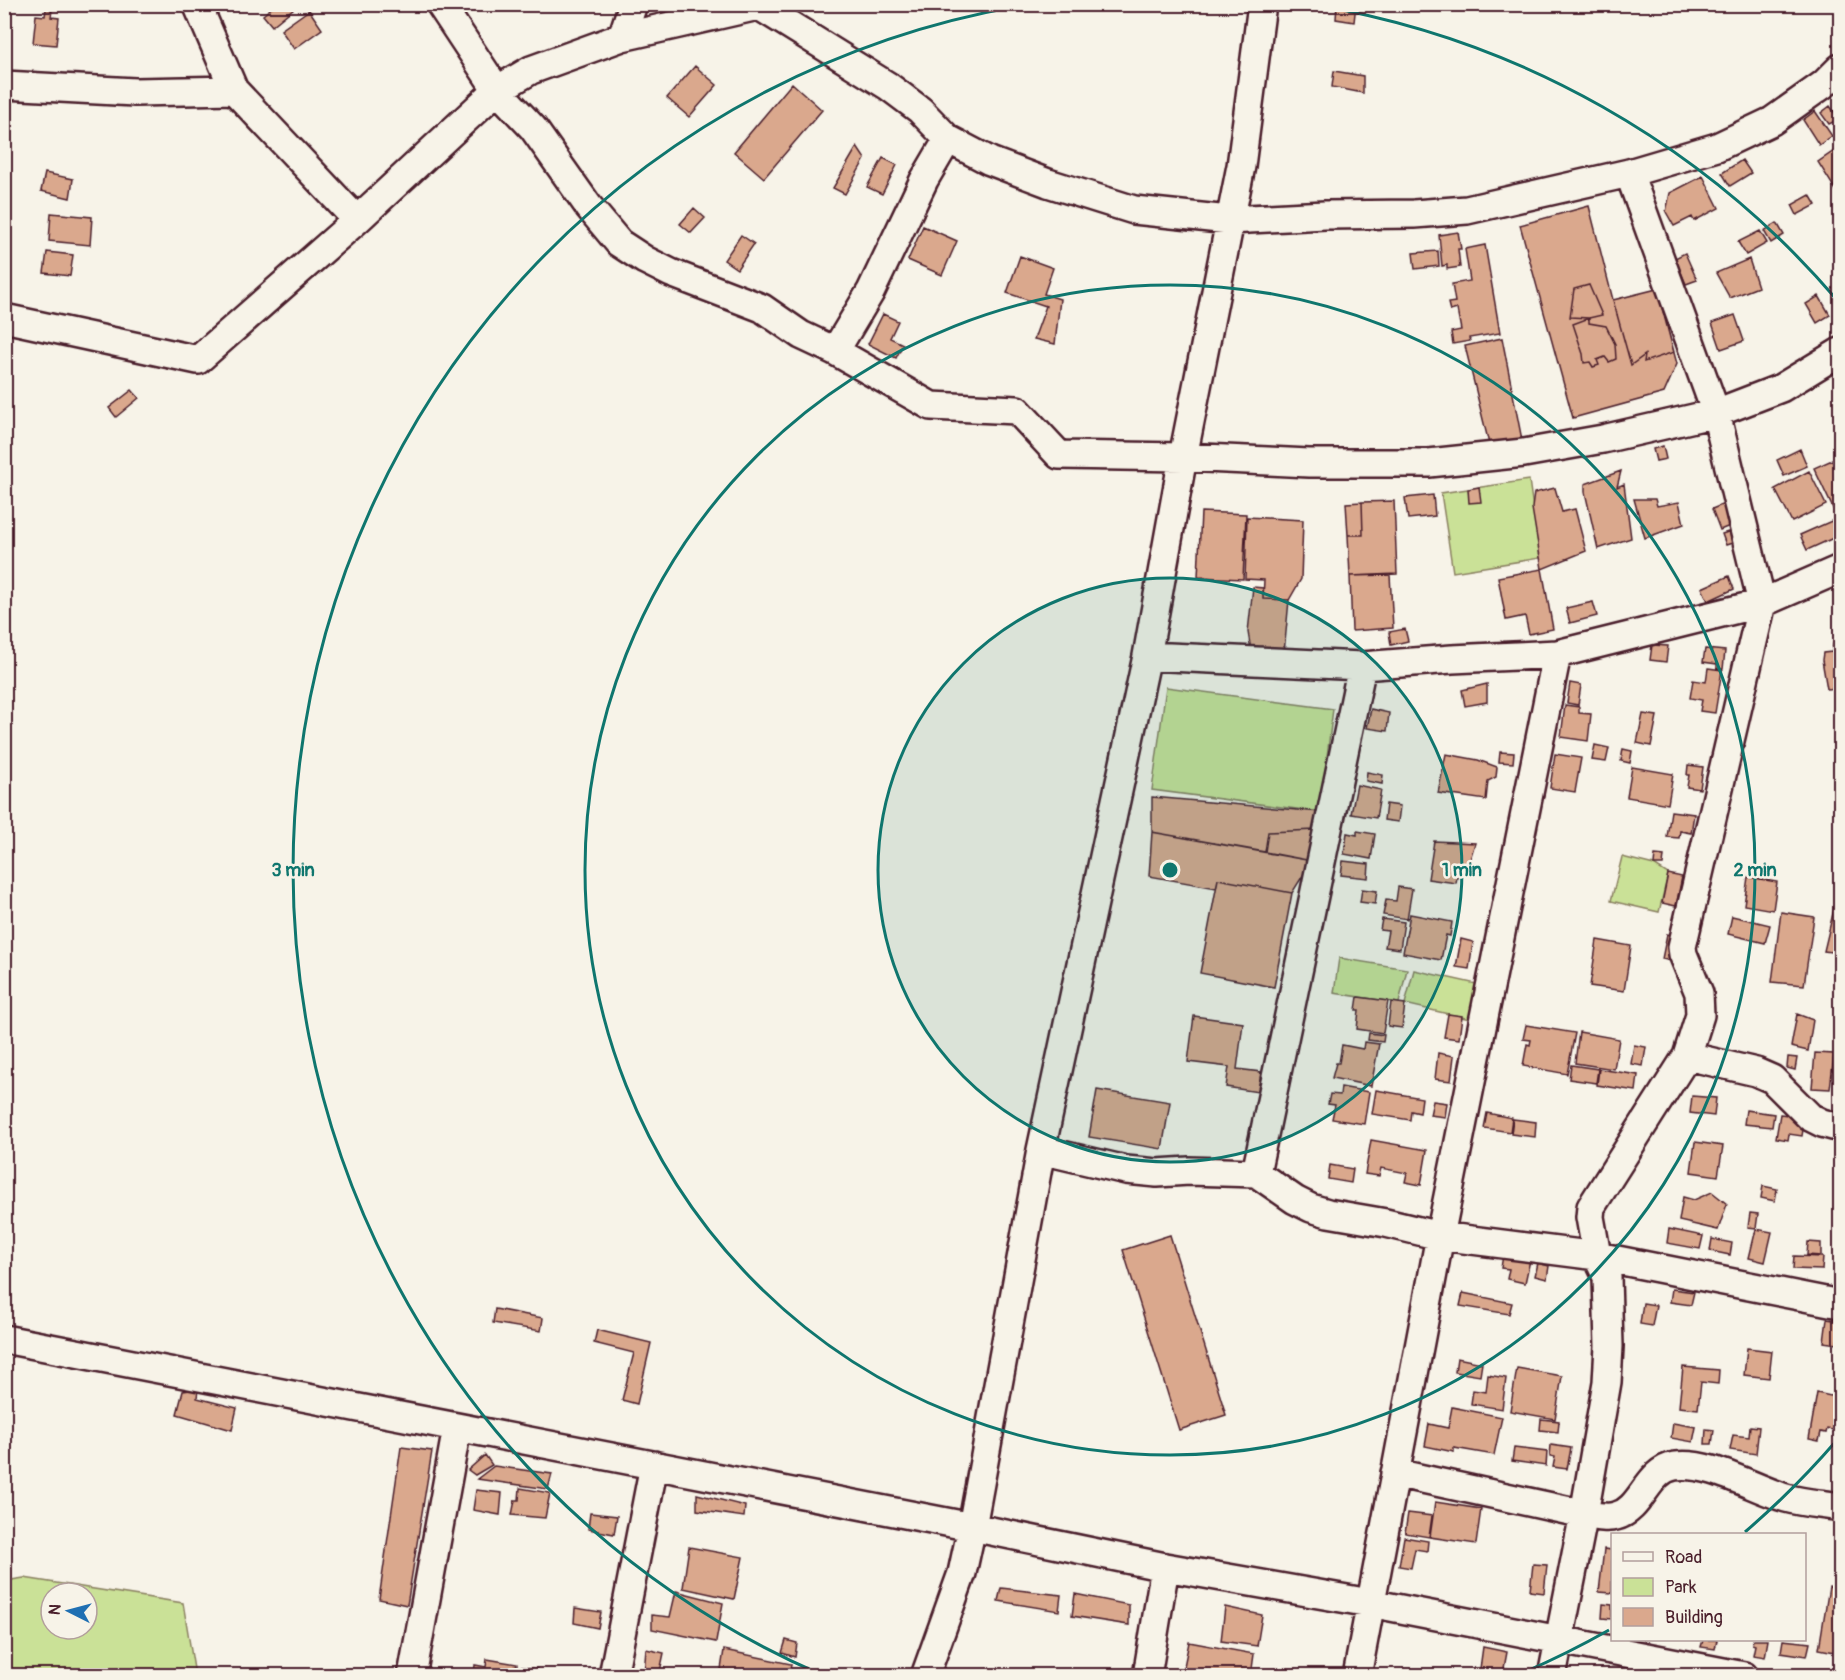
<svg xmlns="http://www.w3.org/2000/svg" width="1845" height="1680" font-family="Pangolin,sans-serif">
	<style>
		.green { fill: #cae197; stroke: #8a8061; stroke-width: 1.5; fill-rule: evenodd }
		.building { fill: #daa88d; stroke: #4a1f2b; stroke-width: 1.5 }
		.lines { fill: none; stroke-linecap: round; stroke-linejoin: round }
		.street-casing { stroke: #4a1f2b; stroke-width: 32 }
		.street { stroke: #f7f3e8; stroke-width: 27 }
		.ring { fill: none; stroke: #0f766e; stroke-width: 3 }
		.centre { fill: #0f766e; stroke: #f7f3e8; stroke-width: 3 }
		.ring-label { font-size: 18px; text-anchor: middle; font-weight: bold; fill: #0f766e; stroke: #f7f3e8; stroke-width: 5; stroke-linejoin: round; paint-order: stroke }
	</style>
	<rect width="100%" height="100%" fill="#f7f3e8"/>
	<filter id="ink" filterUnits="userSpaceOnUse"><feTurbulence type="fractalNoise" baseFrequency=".0167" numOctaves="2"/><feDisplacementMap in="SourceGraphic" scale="12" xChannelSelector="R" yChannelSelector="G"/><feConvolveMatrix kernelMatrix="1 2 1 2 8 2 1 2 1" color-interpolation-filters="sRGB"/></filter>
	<g filter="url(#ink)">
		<path class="green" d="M 1529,480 L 1540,558 L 1453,572 L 1441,493 Z
			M 1166,687 L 1333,709 L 1320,812 L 1152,790 Z
			M 1622,857 L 1654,865 L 1668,874 L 1659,912 L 1611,901 Z
			M 1339,958 L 1407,969 L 1399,1003 L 1334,993 Z
			M 1414,970 L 1490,987 L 1483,1022 L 1405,1004 Z
			M 24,1578 L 183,1603 L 195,1675 L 5,1675 L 5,1581 ZM 51,1593 L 87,1593 L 87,1629 L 51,1629 Z"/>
		<path class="building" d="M 276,4 L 299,4 L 272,26 L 263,15 Z
			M 1337,4 L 1356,4 L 1354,22 L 1336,19 Z
			M 46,9 L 52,10 L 51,17 L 59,18 L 56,45 L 33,43 L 36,15 L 45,16 Z
			M 309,10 L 322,29 L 294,49 L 281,30 Z
			M 695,66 L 717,85 L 689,117 L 667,98 Z
			M 1334,71 L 1363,76 L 1363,93 L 1332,87 Z
			M 792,83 L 822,110 L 764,178 L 734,152 Z
			M 1830,106 L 1839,119 L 1829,124 L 1821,113 Z
			M 1815,111 L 1832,136 L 1819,145 L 1803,120 Z
			M 857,147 L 865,159 L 845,194 L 833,188 Z
			M 1840,147 L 1840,197 L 1818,162 Z
			M 883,158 L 897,165 L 882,194 L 867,187 Z
			M 1742,160 L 1751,173 L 1730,186 L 1722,173 Z
			M 45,173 L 73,179 L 70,198 L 41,191 Z
			M 1703,176 L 1719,208 L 1694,221 L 1692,217 L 1674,226 L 1666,212 L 1670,193 Z
			M 1810,195 L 1816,205 L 1797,215 L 1792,205 Z
			M 1589,206 L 1613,300 L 1657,289 L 1677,364 L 1664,393 L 1573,418 L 1520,225 Z
			M 694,208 L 705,218 L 691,233 L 680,224 Z
			M 51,213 L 92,217 L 90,245 L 49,241 Z
			M 1777,223 L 1784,235 L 1771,243 L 1764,231 Z
			M 923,226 L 957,241 L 942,275 L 908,260 Z
			M 1760,231 L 1767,243 L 1746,255 L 1738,242 Z
			M 1458,232 L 1461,249 L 1458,249 L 1460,267 L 1447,269 L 1447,265 L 1442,266 L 1439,235 Z
			M 741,235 L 754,244 L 737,269 L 724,260 Z
			M 1485,245 L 1500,333 L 1469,338 L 1470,341 L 1453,344 L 1451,332 L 1461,330 L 1457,309 L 1450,311 L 1448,303 L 1455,302 L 1452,284 L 1470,281 L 1465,249 Z
			M 1438,251 L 1439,266 L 1415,269 L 1413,253 Z
			M 47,252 L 73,255 L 70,276 L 44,273 Z
			M 1685,253 L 1697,280 L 1686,284 L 1675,258 Z
			M 1020,256 L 1053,268 L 1044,294 L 1060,299 L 1055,344 L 1034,339 L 1046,306 L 1007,293 Z
			M 1749,259 L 1758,287 L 1730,298 L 1716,273 Z
			M 1589,285 L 1602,315 L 1589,318 L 1570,317 L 1574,289 Z
			M 1657,289 L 1674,352 L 1644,362 L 1645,355 L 1631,365 L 1613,300 Z
			M 1819,296 L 1830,315 L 1817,323 L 1806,304 Z
			M 883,314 L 898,321 L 890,338 L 903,344 L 896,358 L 868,344 Z
			M 1735,315 L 1744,341 L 1721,349 L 1712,323 Z
			M 1589,318 L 1589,323 L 1606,326 L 1615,344 L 1616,359 L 1609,362 L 1605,357 L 1597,360 L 1599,365 L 1593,367 L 1590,362 L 1584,363 L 1583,354 L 1573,324 Z
			M 1502,338 L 1522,440 L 1489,444 L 1465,346 Z
			M 132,390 L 139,398 L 116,417 L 109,408 Z
			M 1663,446 L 1666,459 L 1656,461 L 1653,449 Z
			M 1800,449 L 1807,466 L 1784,476 L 1777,460 Z
			M 1832,460 L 1840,477 L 1840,518 L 1838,519 L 1814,468 Z
			M 1621,471 L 1617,487 L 1624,484 L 1631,538 L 1598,549 L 1585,492 L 1585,484 Z
			M 1809,471 L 1826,505 L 1792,522 L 1775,489 Z
			M 1479,487 L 1481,502 L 1469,503 L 1468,489 Z
			M 1555,488 L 1562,512 L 1575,509 L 1586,551 L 1542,569 L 1532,508 L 1534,493 Z
			M 1433,495 L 1435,516 L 1408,519 L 1405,498 Z
			M 1634,499 L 1655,499 L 1657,506 L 1679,502 L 1684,524 L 1645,538 Z
			M 1394,501 L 1397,574 L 1350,576 L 1348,535 L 1363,535 L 1362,502 Z
			M 1362,502 L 1363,535 L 1348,535 L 1346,503 Z
			M 1724,504 L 1732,525 L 1720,530 L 1712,509 Z
			M 1201,512 L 1246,514 L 1243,579 L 1198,577 Z
			M 1247,517 L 1303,520 L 1301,579 L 1289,600 L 1263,599 L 1264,580 L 1245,579 Z
			M 1836,519 L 1840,535 L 1807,550 L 1800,535 Z
			M 1734,530 L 1738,541 L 1726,545 L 1722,534 Z
			M 1542,569 L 1553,629 L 1529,634 L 1525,616 L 1506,620 L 1498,577 Z
			M 1390,575 L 1393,628 L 1352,631 L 1350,576 Z
			M 1729,576 L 1734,589 L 1708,601 L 1702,588 Z
			M 1253,587 L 1263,588 L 1263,599 L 1289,600 L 1284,653 L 1251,650 L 1248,632 Z
			M 1593,602 L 1597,616 L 1570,623 L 1566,608 Z
			M 1405,629 L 1408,641 L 1391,645 L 1389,632 Z
			M 1833,644 L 1837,644 L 1840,653 L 1840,688 L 1827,689 L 1822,660 L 1823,653 L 1832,652 Z
			M 1652,645 L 1668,646 L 1666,662 L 1650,660 Z
			M 1705,649 L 1725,651 L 1723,669 L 1717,669 L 1717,664 L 1703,662 Z
			M 1708,668 L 1722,670 L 1715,713 L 1700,711 L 1702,700 L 1690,698 L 1693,680 L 1706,682 Z
			M 1570,683 L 1581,685 L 1578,705 L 1567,703 Z
			M 1487,684 L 1487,702 L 1465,706 L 1462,690 Z
			M 1565,705 L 1579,707 L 1579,713 L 1591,714 L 1588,741 L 1561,737 Z
			M 1371,709 L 1389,713 L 1387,731 L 1367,728 Z
			M 1643,714 L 1657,716 L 1651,746 L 1637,743 Z
			M 1595,745 L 1609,748 L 1606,762 L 1592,760 Z
			M 1623,749 L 1632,751 L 1630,763 L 1621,761 Z
			M 1500,752 L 1514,753 L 1513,763 L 1499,762 Z
			M 1446,754 L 1478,760 L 1497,767 L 1496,777 L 1488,781 L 1486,800 L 1438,793 Z
			M 1555,754 L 1581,758 L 1575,792 L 1550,788 Z
			M 1688,765 L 1703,767 L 1700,789 L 1687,787 L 1689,775 L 1687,775 Z
			M 1632,767 L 1673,774 L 1668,804 L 1627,797 Z
			M 1367,772 L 1383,775 L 1382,784 L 1366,781 Z
			M 1357,785 L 1381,790 L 1376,818 L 1351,814 Z
			M 1152,797 L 1320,812 L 1316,830 L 1268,832 L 1265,852 L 1152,832 Z
			M 1386,804 L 1400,806 L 1398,822 L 1384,820 Z
			M 1671,811 L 1694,814 L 1691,833 L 1680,831 L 1679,838 L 1667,837 Z
			M 1316,830 L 1312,861 L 1265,852 L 1268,832 Z
			M 1357,831 L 1375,834 L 1371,859 L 1344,854 L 1347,833 L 1357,835 Z
			M 1152,832 L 1312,861 L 1292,893 L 1218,879 L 1216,888 L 1149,876 Z
			M 1434,841 L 1475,843 L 1468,866 L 1459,864 L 1456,883 L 1428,879 Z
			M 1655,855 L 1664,856 L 1663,865 L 1654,865 Z
			M 1343,861 L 1369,864 L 1368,878 L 1341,875 Z
			M 1668,874 L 1682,877 L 1676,906 L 1662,903 Z
			M 1748,877 L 1777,882 L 1773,910 L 1744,905 Z
			M 1218,879 L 1292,893 L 1274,987 L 1200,973 Z
			M 1398,887 L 1412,889 L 1407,919 L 1383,915 L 1386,900 L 1396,901 Z
			M 1362,889 L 1377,891 L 1375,904 L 1360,902 Z
			M 1834,909 L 1840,909 L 1840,953 L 1824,951 Z
			M 1781,912 L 1814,917 L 1804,985 L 1772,982 Z
			M 1410,914 L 1452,922 L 1450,936 L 1446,935 L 1441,960 L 1403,953 Z
			M 1732,916 L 1770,925 L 1765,943 L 1728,934 Z
			M 1382,919 L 1404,922 L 1400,949 L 1385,947 L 1388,931 L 1380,930 Z
			M 1667,934 L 1681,938 L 1676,962 L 1662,959 Z
			M 1461,939 L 1473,942 L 1469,969 L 1456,967 Z
			M 1597,940 L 1631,946 L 1624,991 L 1590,986 Z
			M 1358,997 L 1388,1001 L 1383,1033 L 1357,1029 L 1359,1010 L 1356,1010 Z
			M 1391,1002 L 1405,1004 L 1402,1028 L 1388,1026 Z
			M 1448,1014 L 1462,1016 L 1459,1039 L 1444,1037 Z
			M 1797,1014 L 1813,1020 L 1808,1051 L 1791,1047 Z
			M 1194,1016 L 1243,1023 L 1237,1069 L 1261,1072 L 1258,1092 L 1226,1087 L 1229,1067 L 1188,1062 Z
			M 1526,1025 L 1575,1033 L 1567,1074 L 1523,1066 L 1527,1044 L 1530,1045 L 1531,1040 L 1523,1039 Z
			M 1579,1032 L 1619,1039 L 1614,1069 L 1575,1063 Z
			M 1369,1033 L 1384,1035 L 1383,1042 L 1368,1040 Z
			M 1364,1042 L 1379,1044 L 1371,1086 L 1332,1078 L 1336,1063 L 1339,1063 L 1342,1045 L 1363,1049 Z
			M 1634,1045 L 1646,1047 L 1643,1066 L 1631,1064 Z
			M 1438,1053 L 1454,1056 L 1451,1081 L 1435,1079 Z
			M 1815,1053 L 1834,1054 L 1830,1089 L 1812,1088 Z
			M 1788,1057 L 1797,1058 L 1795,1070 L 1787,1068 Z
			M 1571,1065 L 1598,1069 L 1596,1083 L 1569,1079 Z
			M 1599,1069 L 1638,1075 L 1636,1091 L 1597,1085 Z
			M 1341,1087 L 1369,1092 L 1364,1124 L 1332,1119 L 1335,1105 L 1328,1104 L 1330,1094 L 1340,1095 Z
			M 1097,1090 L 1170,1102 L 1162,1149 L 1089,1137 Z
			M 1376,1090 L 1422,1098 L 1420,1113 L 1411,1111 L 1410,1120 L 1372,1114 Z
			M 1692,1096 L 1716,1098 L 1714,1116 L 1690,1113 Z
			M 1433,1101 L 1447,1103 L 1445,1117 L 1430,1115 Z
			M 1746,1110 L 1774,1114 L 1772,1127 L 1744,1124 Z
			M 1487,1113 L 1512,1118 L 1510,1132 L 1484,1128 Z
			M 1780,1114 L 1805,1117 L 1802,1136 L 1789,1134 L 1788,1140 L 1776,1138 Z
			M 1513,1119 L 1536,1122 L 1535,1137 L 1511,1134 Z
			M 1371,1140 L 1427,1150 L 1421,1185 L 1405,1182 L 1407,1173 L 1381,1168 L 1379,1176 L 1365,1174 Z
			M 1695,1142 L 1723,1146 L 1718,1176 L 1691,1172 Z
			M 1330,1165 L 1353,1169 L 1351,1183 L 1328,1179 Z
			M 1763,1186 L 1777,1189 L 1775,1201 L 1761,1198 Z
			M 1712,1192 L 1727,1204 L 1718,1230 L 1679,1221 L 1683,1197 L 1694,1200 Z
			M 1750,1213 L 1758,1214 L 1756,1228 L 1748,1227 Z
			M 1669,1229 L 1703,1236 L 1700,1249 L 1667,1243 Z
			M 1756,1229 L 1772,1232 L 1765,1262 L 1749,1258 Z
			M 1170,1235 L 1226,1415 L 1179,1430 L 1123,1250 Z
			M 1712,1239 L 1732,1243 L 1730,1255 L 1710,1251 Z
			M 1808,1242 L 1821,1243 L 1821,1256 L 1807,1255 Z
			M 1503,1255 L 1530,1260 L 1525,1283 L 1507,1279 L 1509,1269 L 1501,1268 Z
			M 1794,1256 L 1823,1257 L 1822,1270 L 1793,1269 Z
			M 1538,1263 L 1549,1266 L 1547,1279 L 1535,1276 Z
			M 1672,1289 L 1694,1292 L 1691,1305 L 1670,1302 Z
			M 1463,1293 L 1512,1303 L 1509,1314 L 1460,1306 Z
			M 1643,1303 L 1656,1305 L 1652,1326 L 1640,1324 Z
			M 495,1309 L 543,1318 L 541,1331 L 493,1323 Z
			M 1827,1319 L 1840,1321 L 1837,1344 L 1824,1342 Z
			M 597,1330 L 651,1343 L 637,1404 L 622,1400 L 634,1353 L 594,1343 Z
			M 1747,1348 L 1772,1351 L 1769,1378 L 1744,1375 Z
			M 1457,1358 L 1482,1363 L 1480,1376 L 1455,1372 Z
			M 1683,1367 L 1719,1370 L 1718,1384 L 1701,1382 L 1698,1409 L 1679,1407 Z
			M 1517,1368 L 1562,1376 L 1555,1419 L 1510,1411 Z
			M 1488,1375 L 1506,1378 L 1502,1409 L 1471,1404 L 1473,1390 L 1486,1392 Z
			M 198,1389 L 197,1398 L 237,1408 L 232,1430 L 177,1414 L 183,1391 Z
			M 1817,1393 L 1840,1398 L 1840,1431 L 1827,1429 L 1826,1433 L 1821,1432 L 1819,1441 L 1809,1439 Z
			M 1452,1407 L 1502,1417 L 1494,1455 L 1454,1448 L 1454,1452 L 1425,1446 L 1429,1424 L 1448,1428 Z
			M 1541,1419 L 1559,1421 L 1558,1432 L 1540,1430 Z
			M 1673,1423 L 1696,1427 L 1693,1442 L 1671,1438 Z
			M 1750,1426 L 1759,1427 L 1756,1454 L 1730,1450 L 1733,1435 L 1749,1437 Z
			M 1706,1429 L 1714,1430 L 1712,1444 L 1705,1444 Z
			M 1551,1445 L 1571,1448 L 1567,1469 L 1553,1467 L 1555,1457 L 1550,1456 Z
			M 401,1447 L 432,1451 L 407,1605 L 379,1599 Z
			M 1514,1448 L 1547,1452 L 1546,1466 L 1512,1461 Z
			M 485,1455 L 492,1465 L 475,1475 L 468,1470 Z
			M 494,1466 L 552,1474 L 548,1489 L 477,1479 Z
			M 520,1488 L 550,1493 L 545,1518 L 512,1515 L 515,1500 L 519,1500 Z
			M 476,1490 L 502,1493 L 500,1515 L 473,1510 Z
			M 697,1494 L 745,1506 L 744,1517 L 697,1510 Z
			M 1435,1502 L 1481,1509 L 1476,1544 L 1430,1537 Z
			M 590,1513 L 617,1516 L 614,1534 L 588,1529 Z
			M 1408,1513 L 1432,1516 L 1429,1537 L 1405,1533 Z
			M 1404,1537 L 1428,1541 L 1427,1551 L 1415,1549 L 1411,1568 L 1399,1566 Z
			M 689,1547 L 743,1557 L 734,1599 L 683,1588 Z
			M 1604,1549 L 1612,1550 L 1612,1593 L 1599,1592 Z
			M 1533,1564 L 1547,1565 L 1544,1593 L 1530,1591 Z
			M 1829,1587 L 1840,1589 L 1840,1653 L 1819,1649 Z
			M 1001,1588 L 1061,1595 L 1059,1611 L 998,1601 Z
			M 676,1591 L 723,1603 L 716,1642 L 652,1629 L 652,1615 L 670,1617 Z
			M 1075,1594 L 1129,1605 L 1129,1625 L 1072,1616 Z
			M 1603,1604 L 1612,1605 L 1612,1619 L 1602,1618 Z
			M 1225,1607 L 1262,1615 L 1257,1646 L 1221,1641 Z
			M 575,1608 L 601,1612 L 598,1628 L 574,1623 Z
			M 786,1640 L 797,1643 L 795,1657 L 782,1653 Z
			M 1703,1640 L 1717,1640 L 1715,1649 L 1701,1647 Z
			M 1753,1640 L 1768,1640 L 1765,1657 L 1753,1655 L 1755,1645 L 1752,1644 Z
			M 1783,1640 L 1810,1643 L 1807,1656 L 1781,1652 Z
			M 1189,1642 L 1254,1654 L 1251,1676 L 1182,1676 Z
			M 1483,1647 L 1507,1652 L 1504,1668 L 1525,1671 L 1524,1676 L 1479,1676 Z
			M 646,1649 L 664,1653 L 659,1676 L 644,1674 Z
			M 724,1650 L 791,1664 L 789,1676 L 720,1676 Z
			M 487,1659 L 517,1664 L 515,1676 L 474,1676 L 475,1665 L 486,1667 Z
			M 521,1667 L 537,1669 L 536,1676 L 520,1676 Z"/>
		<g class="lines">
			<g class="street-casing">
				<path id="street" d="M 197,4 L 234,90 L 357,220
					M 440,4 L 497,90 L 533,128 L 589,207 L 619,243 L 645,260 L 671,273 L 762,308 L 801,335 L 835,351 L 931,406 L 1017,410 L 1059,455 L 1183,457 L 1309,463 L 1429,463 L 1524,453 L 1603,439 L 1716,413 L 1781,388 L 1840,352
					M 756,4 L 888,86 L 920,110 L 948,139 L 990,161 L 1048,183 L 1134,210 L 1229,220 L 1325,215 L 1414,214 L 1467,210 L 1629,173 L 1717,147 L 1772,121 L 1824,84 L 1840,68
					M 622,37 L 633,4
					M 4,85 L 135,92 L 234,90
					M 4,318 L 198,360 L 357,220 L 497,90 L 531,70 L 622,37 L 758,6
					M 835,351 L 871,291 L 924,180 L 948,139
					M 1147,656 L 1362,666 L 1452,659 L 1557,654 L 1762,603 L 1840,569
					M 1687,1056 L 1756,1072 L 1772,1079 L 1810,1117 L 1822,1123 L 1840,1128
					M 1041,1150 L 1126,1170 L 1157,1173 L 1189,1171 L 1256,1173 L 1295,1200 L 1311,1208 L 1328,1213 L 1386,1223 L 1440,1236 L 1597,1256 L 1840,1304
					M 1256,1173 L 1362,666
					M 4,1339 L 972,1527 L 1165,1567 L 1370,1603 L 1744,1676
					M 1395,1473 L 1584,1514 C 1595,1516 1606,1519 1616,1516 C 1642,1510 1647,1470 1675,1466 C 1710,1461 1752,1488 1786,1498 C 1803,1503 1822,1504 1840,1507
					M 412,1676 L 457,1428
					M 613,1676 L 654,1465
					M 925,1676 L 962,1573 L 972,1527 L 1041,1150 L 1147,656 L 1183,457 L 1241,166 L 1262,4
					M 1147,1676 L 1165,1567
					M 1357,1676 L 1440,1236 L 1557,654
					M 1552,1676 L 1584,1514 L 1607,1382 L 1609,1346 L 1607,1277 L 1597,1256 L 1590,1217 L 1591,1207 L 1687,1056 L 1700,1015 L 1699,993 L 1683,954 L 1682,947 L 1762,603 L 1716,413 L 1629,173"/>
			</g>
			<use href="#street" class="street"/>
		</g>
	</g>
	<circle cx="1170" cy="870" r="292" fill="#0f766e" fill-opacity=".12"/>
	<g class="ring">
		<circle cx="1170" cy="870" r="292"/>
		<circle cx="1170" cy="870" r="585"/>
		<path d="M1837 1440A877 877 0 0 1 1745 1532M1609 1630A877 877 0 0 1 1520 1674M820 1674A877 877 0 0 1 1025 5M1315 5A877 877 0 0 1 1837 300"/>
	</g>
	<circle cx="1170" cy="870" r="9" class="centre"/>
	<g class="ring-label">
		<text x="1462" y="876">1 min</text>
		<text x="1755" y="876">2 min</text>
		<text x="293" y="876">3 min</text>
	</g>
	<rect width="1845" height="1680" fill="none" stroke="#f7f3e8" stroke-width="24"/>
	<rect x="12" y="12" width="1821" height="1656" fill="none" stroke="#4a1f2b" stroke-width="2" filter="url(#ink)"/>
	<rect x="1611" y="1533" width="195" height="108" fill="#f7f3e8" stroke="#b29e9c" stroke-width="1.5"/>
	<rect x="1623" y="1552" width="30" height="9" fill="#f7f3e8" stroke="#b29e9c" stroke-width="1.5"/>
	<text x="1665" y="1563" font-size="18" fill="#4a1f2b">Road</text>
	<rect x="1623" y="1578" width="30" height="18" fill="#cae197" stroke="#b29e9c" stroke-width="1.5"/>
	<text x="1665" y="1593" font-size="18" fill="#4a1f2b">Park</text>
	<rect x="1623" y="1608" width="30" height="18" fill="#daa88d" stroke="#b29e9c" stroke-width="1.5"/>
	<text x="1665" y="1623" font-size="18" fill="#4a1f2b">Building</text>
	<g transform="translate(69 1611) rotate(276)"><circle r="28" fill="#f7f3e8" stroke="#b29e9c" stroke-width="1.5"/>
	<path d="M0-4.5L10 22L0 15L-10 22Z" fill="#1f6fb2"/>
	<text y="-9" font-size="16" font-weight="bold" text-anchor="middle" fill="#4a1f2b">N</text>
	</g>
</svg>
